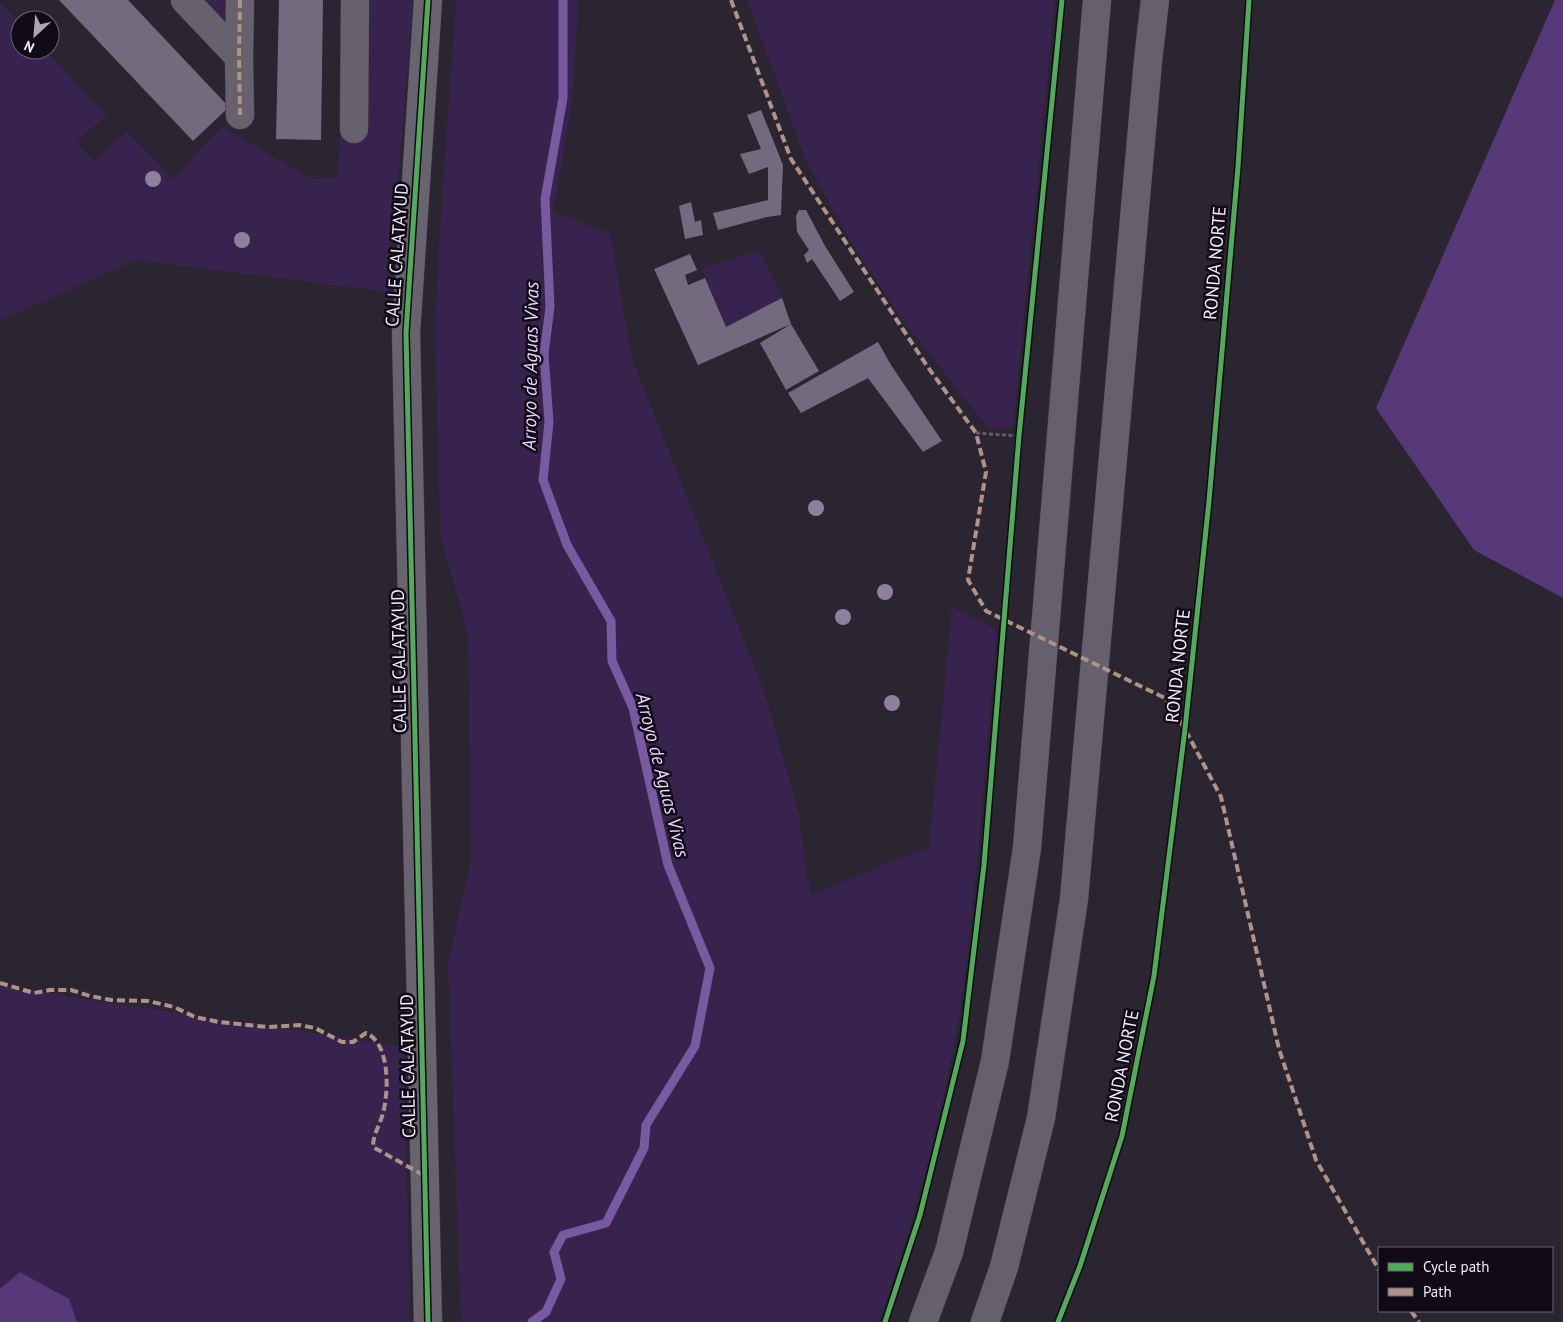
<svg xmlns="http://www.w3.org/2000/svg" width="1563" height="1322" font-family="'PT Sans',sans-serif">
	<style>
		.green { fill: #37234d }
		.forest { fill: #573879 }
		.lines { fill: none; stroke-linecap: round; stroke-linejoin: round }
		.stream { stroke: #79599f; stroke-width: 9 }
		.building { fill: #746a80 }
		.minor-casing { stroke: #48434e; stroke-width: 29 }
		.major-casing { stroke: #48434e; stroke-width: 29 }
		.highway-casing { stroke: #48434e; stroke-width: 29 }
		.path { stroke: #625d69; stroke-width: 3; stroke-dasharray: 4 2.5; stroke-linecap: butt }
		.minor { stroke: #66616c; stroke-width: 28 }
		.major { stroke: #696370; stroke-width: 28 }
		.highway { stroke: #66606e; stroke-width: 28 }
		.quiet { stroke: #af9288; stroke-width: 4; stroke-dasharray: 8 4; stroke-linecap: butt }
		.cycleway-casing { stroke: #100b16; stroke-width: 8 }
		.cycleway { stroke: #51ab58; stroke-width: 5 }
		.tree { fill: #8d809d }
		.labels { text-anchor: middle; stroke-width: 5; stroke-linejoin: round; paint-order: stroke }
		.street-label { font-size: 18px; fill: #f1eafb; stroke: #100b16 }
		.water-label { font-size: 19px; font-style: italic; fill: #e6d4ff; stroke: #100b16 }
	</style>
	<rect width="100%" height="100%" fill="#2b2532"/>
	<path class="green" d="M 197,0 L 233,0 L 232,26 L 224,27 Z
		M 368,0 L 413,0 L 400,158 L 389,260 L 387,292 L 137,260 L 0,321 L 0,2 L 20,23 L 20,50 L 45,50 L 106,115 L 77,142 L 94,161 L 127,131 L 174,179 L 221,127 L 313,179 L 338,177 L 340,131 L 365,133 Z
		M 456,0 L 577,0 L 577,27 L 571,112 L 553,212 L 610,233 L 632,358 L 765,694 L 799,813 L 806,872 L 812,895 L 899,858 L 929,848 L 952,607 L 997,630 C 990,710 984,791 976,871 C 971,922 967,972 958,1022 C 941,1124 913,1225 879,1322 L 461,1322 L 448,964 L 471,859 L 468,636 L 440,533 L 435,327 L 439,245 Z
		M 747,0 L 1055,0 L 1013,429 L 988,428 L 901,318 L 855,248 L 807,163 Z
		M 760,250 L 782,298 L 726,327 L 702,269 Z
		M 0,986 L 404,1047 L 410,1322 L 77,1322 L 68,1299 L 21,1272 L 0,1289 Z"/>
	<path class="forest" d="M 1555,0 L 1563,0 L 1563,598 L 1474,550 L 1376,408 Z
		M 20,1272 L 69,1299 L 77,1322 L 0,1322 L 0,1289 Z"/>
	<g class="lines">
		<path class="stream" d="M 532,1322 L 546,1312 L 561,1279 L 554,1252 L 563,1235 L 606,1223 L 644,1148 L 646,1125 L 695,1046 L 710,968 L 668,865 L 633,708 L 612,661 L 611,621 L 567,545 L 543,480 L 549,422 L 544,354 L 550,307 L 545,199 L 563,98 L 563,0"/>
	</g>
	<path class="building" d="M 59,0 L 128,0 L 229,107 L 193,141 Z
		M 279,0 L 323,0 L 321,140 L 276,139 Z
		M 761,110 L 783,165 L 781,215 L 767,217 L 718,230 L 713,213 L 768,200 L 768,167 L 749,174 L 740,154 L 761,149 L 747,115 Z
		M 691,202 L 695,222 L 701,220 L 703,235 L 685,239 L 679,206 Z
		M 799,210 L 806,210 L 825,246 L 854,292 L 840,301 L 812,259 L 807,263 L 804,255 L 809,250 L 797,232 L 796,216 Z
		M 690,254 L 697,270 L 685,275 L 688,285 L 705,278 L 726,327 L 782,298 L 791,324 L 819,371 L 786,390 L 760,343 L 791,324 L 698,365 L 654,269 Z
		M 878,342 L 891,365 L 942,441 L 923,452 L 868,378 L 801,413 L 788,393 Z"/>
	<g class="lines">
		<g class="minor-casing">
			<path id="minor" d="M 185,0 L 239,57
				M 240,0 L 239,57 L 240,115
				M 354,129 L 355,0"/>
		</g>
		<g class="major-casing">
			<path id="major" d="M 428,0 L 406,333 L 428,1322"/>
		</g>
		<g class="highway-casing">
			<path id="highway" d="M 923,1322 L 949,1252 L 995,1061 L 1027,848 L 1097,0
				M 985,1322 L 1004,1267 L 1041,1118 L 1074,899 L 1148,61 L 1155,0"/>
		</g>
		<path class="path" d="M 976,433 L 1019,436"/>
		<use href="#minor" class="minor"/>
		<use href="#major" class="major"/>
		<use href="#highway" class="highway"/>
		<path class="quiet" d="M 240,0 L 239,57 L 240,115
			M 731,0 L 791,159 L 927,366 L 976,433 L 986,472 L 968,580 L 986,611 L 1165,698 L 1185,729 L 1221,797 L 1279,1049 L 1316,1160 L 1379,1270
			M 0,983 L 34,993 L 50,990 L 71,990 L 90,996 L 111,1000 L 148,1001 L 174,1007 L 195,1017 L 219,1022 L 268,1027 L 299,1025 L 315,1028 L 342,1042 L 353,1042 L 366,1033 C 390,1043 389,1091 383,1113 C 380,1125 373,1134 373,1147 L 425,1176
			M 1411,1311 L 1419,1322"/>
		<g class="cycleway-casing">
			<path id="cycleway" d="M 428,0 L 406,333 L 428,1322
				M 885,1322 L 920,1215 L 963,1041 L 984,865 L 1019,436 L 1062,0
				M 1058,1322 L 1080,1266 L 1122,1136 L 1154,976 L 1185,729 L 1209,501 L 1238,167 L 1249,0"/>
		</g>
		<use href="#cycleway" class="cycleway"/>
	</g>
	<g class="tree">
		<circle cx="153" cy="179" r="8"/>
		<circle cx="242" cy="240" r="8"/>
		<circle cx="816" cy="508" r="8"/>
		<circle cx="885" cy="592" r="8"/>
		<circle cx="843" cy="617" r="8"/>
		<circle cx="892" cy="703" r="8"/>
	</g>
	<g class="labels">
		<g class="street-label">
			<text transform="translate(397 255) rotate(-86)" y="6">CALLE CALATAYUD</text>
			<text transform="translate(1215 263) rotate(-85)" y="6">RONDA NORTE</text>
			<text transform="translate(399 661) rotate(-91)" y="6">CALLE CALATAYUD</text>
			<text transform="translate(1178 666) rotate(-84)" y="6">RONDA NORTE</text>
			<text transform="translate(408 1066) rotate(-91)" y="6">CALLE CALATAYUD</text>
			<text transform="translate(1122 1066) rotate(-79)" y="6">RONDA NORTE</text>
		</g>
		<g class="water-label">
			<text transform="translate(530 366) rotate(-89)" y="7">Arroyo de Aguas Vivas</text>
			<text transform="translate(663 775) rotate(76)" y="7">Arroyo de Aguas Vivas</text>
		</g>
	</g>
	<rect x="1378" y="1247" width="175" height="65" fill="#100b16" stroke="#6a6472"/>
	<rect x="1388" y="1263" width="25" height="8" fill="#51ab58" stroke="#6a6472"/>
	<text x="1423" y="1272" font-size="15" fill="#f1eafb">Cycle path</text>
	<rect x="1388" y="1288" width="25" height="8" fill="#af9288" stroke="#6a6472"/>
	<text x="1423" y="1297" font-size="15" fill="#f1eafb">Path</text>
	<g transform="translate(35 35) rotate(206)"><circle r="24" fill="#100b16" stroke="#6a6472"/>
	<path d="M0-4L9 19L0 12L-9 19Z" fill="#aca5b5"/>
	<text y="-8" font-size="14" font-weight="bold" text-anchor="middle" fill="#f1eafb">N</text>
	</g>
</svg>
